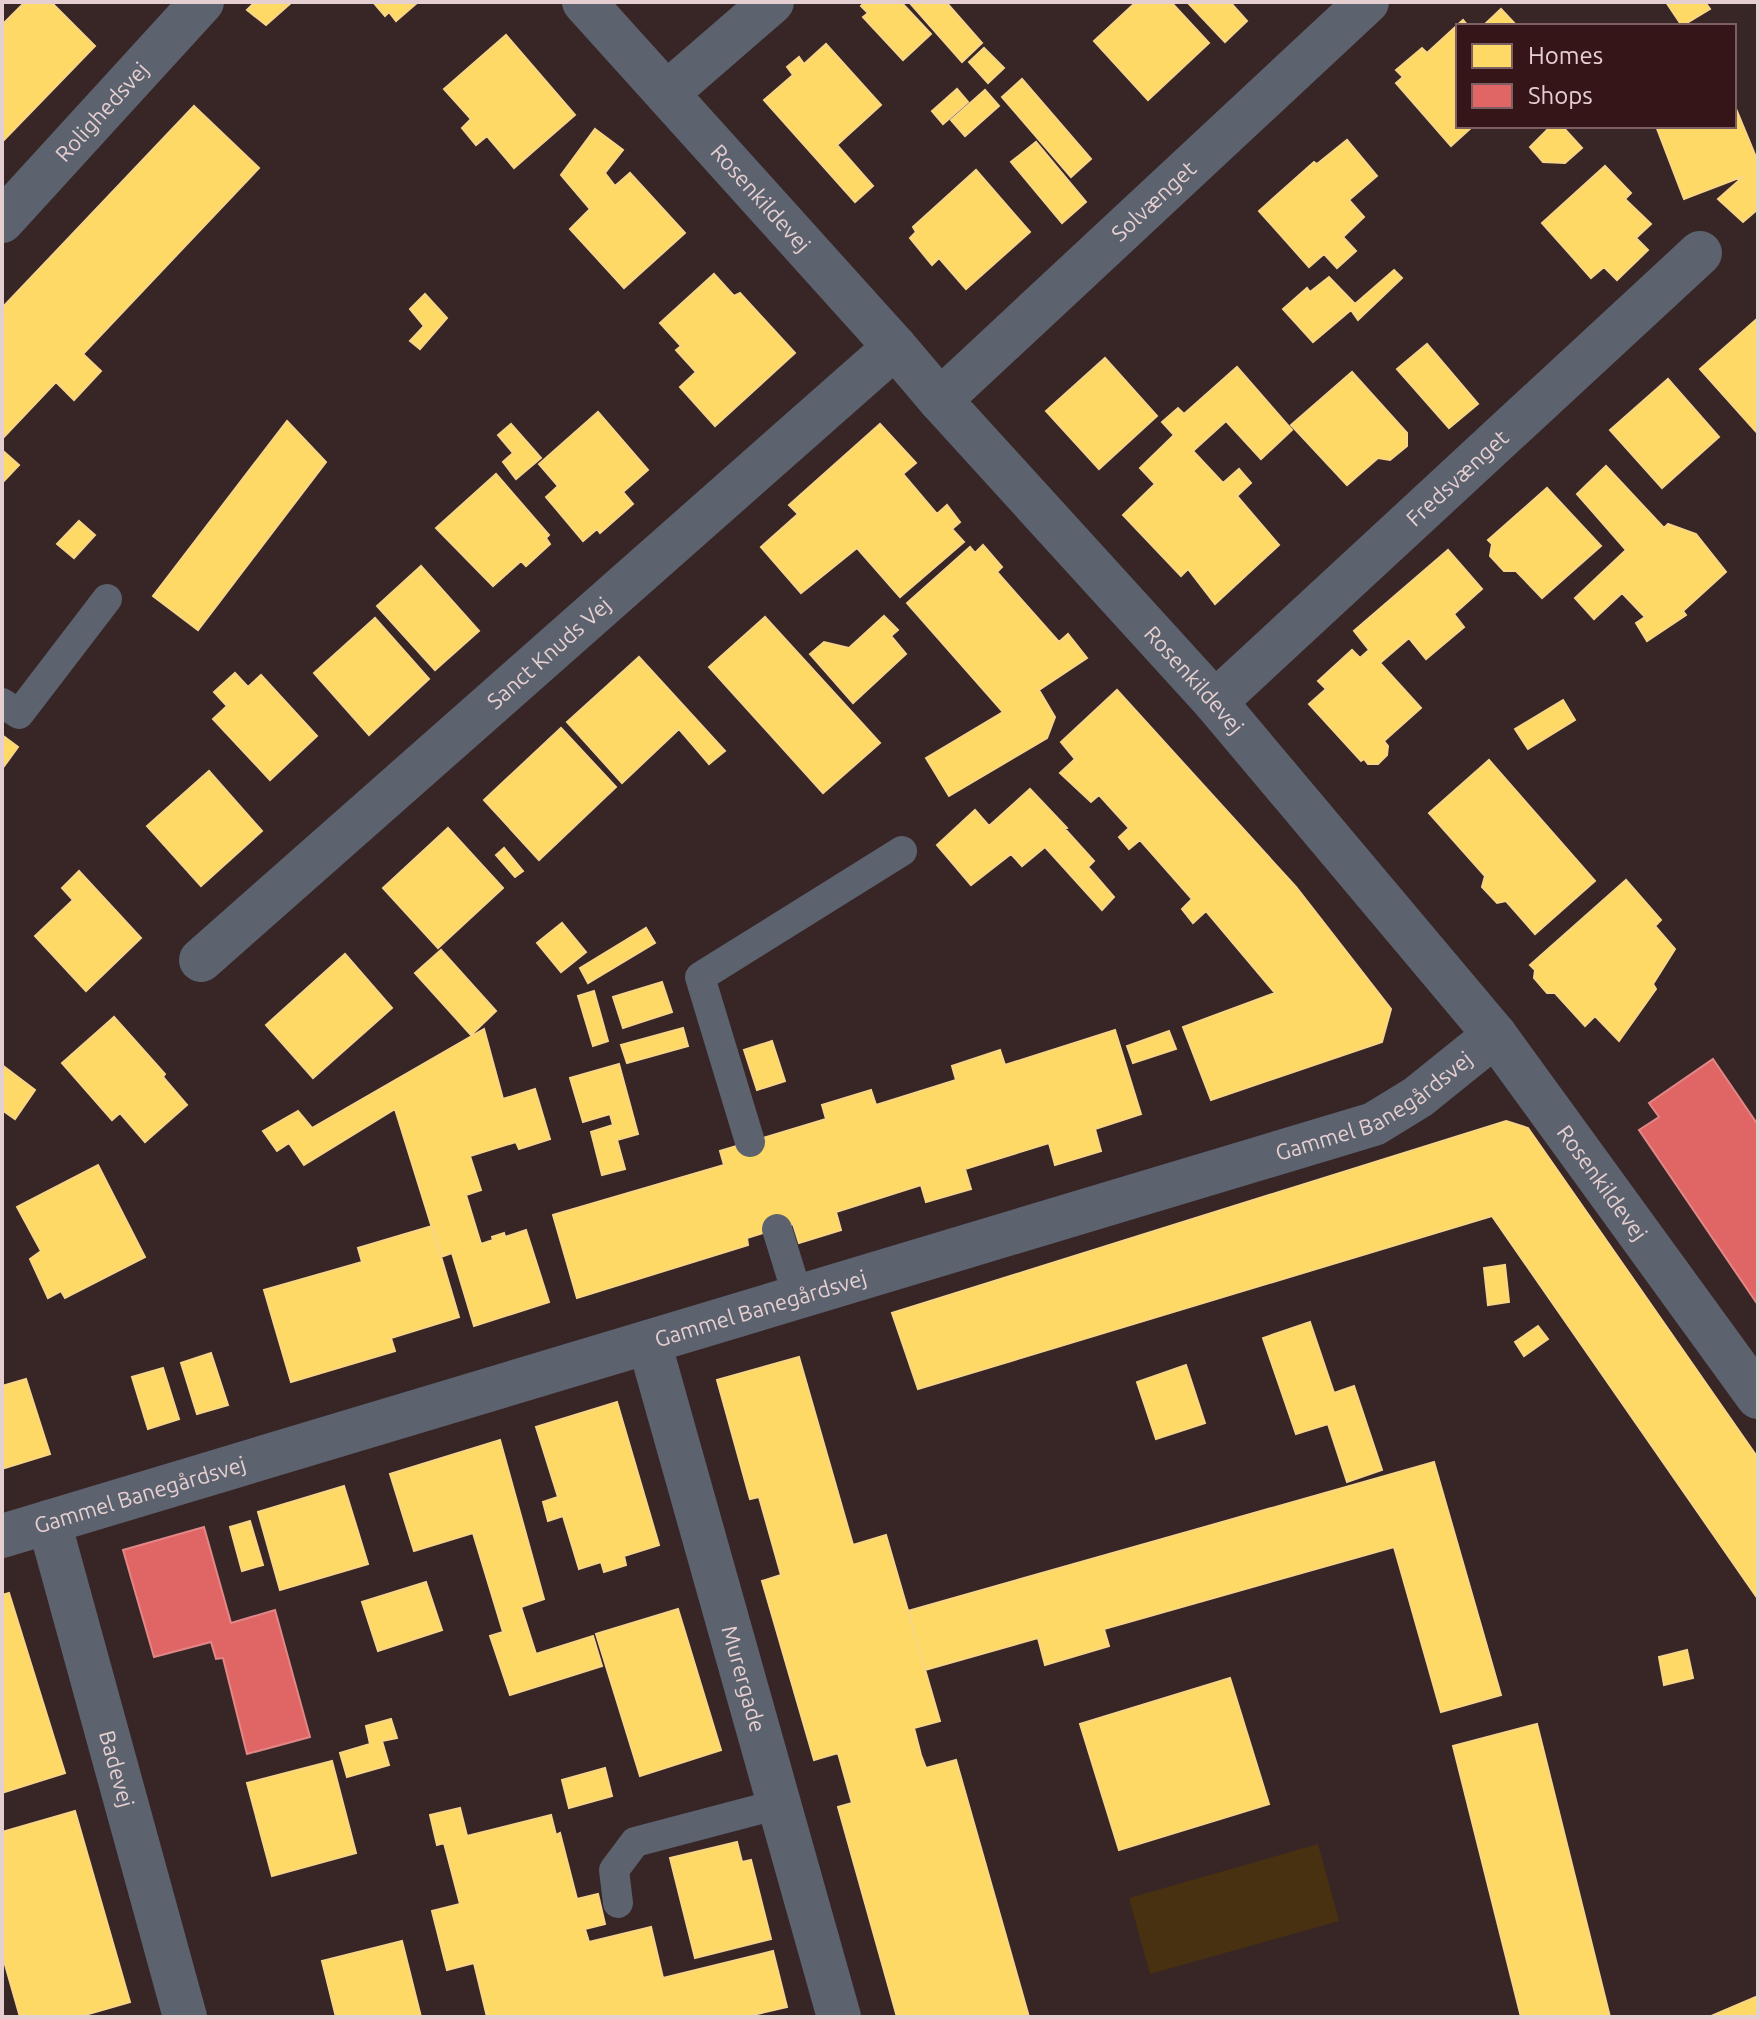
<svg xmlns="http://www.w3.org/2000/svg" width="1760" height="2019" font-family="Ubuntu,sans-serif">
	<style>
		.green { fill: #483111 }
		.homes { fill: #ffd966; stroke: #f8d686; stroke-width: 2 }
		.shops { fill: #e06666; stroke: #e28686; stroke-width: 2 }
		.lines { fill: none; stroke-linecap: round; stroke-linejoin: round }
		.service { stroke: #5c626e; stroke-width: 30 }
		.minor { stroke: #5c626e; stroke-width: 44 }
		.tertiary { stroke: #5c626e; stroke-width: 44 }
		.labels { text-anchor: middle; stroke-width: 8; stroke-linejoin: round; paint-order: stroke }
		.street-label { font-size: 22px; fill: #e6cfd0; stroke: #351518 }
	</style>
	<rect width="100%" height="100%" fill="#382627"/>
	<path class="green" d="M 1318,1844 L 1339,1921 L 1150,1974 L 1129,1898 Z"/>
	<path class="homes" d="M 25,2 L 51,2 L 95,46 L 2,142 L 2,25 Z
		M 255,2 L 292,2 L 266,25 L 247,10 Z
		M 373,2 L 418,2 L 396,21 L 389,12 L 385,16 Z
		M 865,2 L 901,2 L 931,34 L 903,60 L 863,17 L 868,13 L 861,6 Z
		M 909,2 L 946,2 L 982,43 L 962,62 Z
		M 1136,2 L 1171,2 L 1209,43 L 1148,100 L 1094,41 Z
		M 1230,2 L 1247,21 L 1225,42 L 1188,3 Z
		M 1666,2 L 1705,2 L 1710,9 L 1682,26 Z
		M 1501,9 L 1517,26 L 1483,26 Z
		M 1463,20 L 1468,26 L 1458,26 L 1458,126 L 1473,126 L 1451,146 L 1396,83 L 1403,77 L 1396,70 L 1422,48 L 1427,53 Z
		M 506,35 L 575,115 L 514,168 L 487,136 L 476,145 L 462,128 L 471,119 L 444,89 Z
		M 826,44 L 881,105 L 837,145 L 873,186 L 855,202 L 764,100 L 793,75 L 787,67 L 799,57 L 804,64 Z
		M 984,48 L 1004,68 L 988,83 L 969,62 Z
		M 1022,79 L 1091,159 L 1071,177 L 1002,97 Z
		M 957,89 L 968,102 L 943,124 L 932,111 Z
		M 985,90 L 999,106 L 965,136 L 951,120 Z
		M 1734,104 L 1758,162 L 1758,209 L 1743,222 L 1718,199 L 1744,176 L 1684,199 L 1656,126 L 1734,126 Z
		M 194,106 L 259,168 L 83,354 L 101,371 L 74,400 L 56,382 L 2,439 L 2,308 Z
		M 1551,126 L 1562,126 L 1582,148 L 1565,163 L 1543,162 L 1530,147 Z
		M 595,129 L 623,150 L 605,173 L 615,186 L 630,173 L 685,233 L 624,288 L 570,229 L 590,209 L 561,175 Z
		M 1347,140 L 1377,176 L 1349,200 L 1364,217 L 1343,237 L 1356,251 L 1337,268 L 1324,254 L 1309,267 L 1259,211 L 1314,162 L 1317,164 Z
		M 1036,142 L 1086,202 L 1062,223 L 1011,162 Z
		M 1605,166 L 1631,193 L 1625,199 L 1651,224 L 1636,238 L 1648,250 L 1617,280 L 1604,267 L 1591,278 L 1542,223 Z
		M 976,170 L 1030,232 L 966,289 L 939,258 L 932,265 L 910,238 L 916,232 L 913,227 Z
		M 1394,270 L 1402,278 L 1358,320 L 1351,310 L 1313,342 L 1283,309 L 1307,288 L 1310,292 L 1329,277 L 1355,304 Z
		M 714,274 L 734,296 L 740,293 L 795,353 L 715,426 L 680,387 L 696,372 L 676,350 L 681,346 L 660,323 Z
		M 425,294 L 447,318 L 420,349 L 410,341 L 424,326 L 410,309 Z
		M 1758,318 L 1758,434 L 1700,369 Z
		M 1427,344 L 1478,404 L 1449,428 L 1397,369 Z
		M 1105,358 L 1157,416 L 1099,469 L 1046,411 Z
		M 1237,367 L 1292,430 L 1261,459 L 1226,421 L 1193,451 L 1223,483 L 1239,469 L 1251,483 L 1237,496 L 1279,545 L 1215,604 L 1188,569 L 1181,576 L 1123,515 L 1155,484 L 1140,468 L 1174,435 L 1162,422 L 1178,408 L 1184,414 Z
		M 1352,372 L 1407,433 L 1407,446 L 1390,460 L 1378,458 L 1347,485 L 1291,425 Z
		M 1668,379 L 1719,437 L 1662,488 L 1610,430 Z
		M 598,412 L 648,470 L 623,492 L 633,504 L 600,533 L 597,529 L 583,541 L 546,497 L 558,486 L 539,464 Z
		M 287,421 L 326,462 L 198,630 L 153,596 Z
		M 511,424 L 541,458 L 516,479 L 503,462 L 513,453 L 498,435 Z
		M 880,424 L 916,463 L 903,474 L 937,514 L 947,505 L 960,522 L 952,529 L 964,542 L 900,597 L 857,548 L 801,593 L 761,547 L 798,514 L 789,505 Z
		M 2,450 L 19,465 L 2,483 Z
		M 1606,466 L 1664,528 L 1668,524 L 1696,534 L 1726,572 L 1683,611 L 1686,615 L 1647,641 L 1636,623 L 1645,617 L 1622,593 L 1594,619 L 1575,598 L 1626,550 L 1577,494 Z
		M 496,474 L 549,535 L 546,538 L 550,544 L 526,566 L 521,561 L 493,586 L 436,528 Z
		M 1547,488 L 1601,546 L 1542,598 L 1516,571 L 1504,571 L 1490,556 L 1492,544 L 1488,540 Z
		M 79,521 L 95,535 L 74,558 L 57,544 Z
		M 983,545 L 1002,567 L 997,572 L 1059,642 L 1068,634 L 1087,658 L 1039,690 L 1055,717 L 1047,738 L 949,796 L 926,758 L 1003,712 L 907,603 L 970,547 L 975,553 Z
		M 1448,550 L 1482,589 L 1454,614 L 1464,627 L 1426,659 L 1409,638 L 1380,663 L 1421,708 L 1384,741 L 1388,746 L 1387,755 L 1378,764 L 1368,764 L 1364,759 L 1361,761 L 1309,704 L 1326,689 L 1318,681 L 1352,650 L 1360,658 L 1369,650 L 1354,631 Z
		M 421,566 L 479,631 L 435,670 L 377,606 Z
		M 884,616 L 898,630 L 891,636 L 906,654 L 853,703 L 810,654 L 824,642 L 849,648 Z
		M 765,617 L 880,743 L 823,793 L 709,667 Z
		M 375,618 L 429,679 L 369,735 L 314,673 Z
		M 639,657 L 725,751 L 709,764 L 679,729 L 622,783 L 567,722 Z
		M 235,673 L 248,687 L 261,675 L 317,736 L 270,780 L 213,719 L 227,706 L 214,692 Z
		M 1117,690 L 1296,887 L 1391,1009 L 1382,1042 L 1211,1100 L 1183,1027 L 1275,993 L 1206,911 L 1193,923 L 1182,909 L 1192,899 L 1140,840 L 1129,849 L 1119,837 L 1129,828 L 1099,795 L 1091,802 L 1060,773 L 1075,759 L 1061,742 Z
		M 1563,700 L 1575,720 L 1528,749 L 1515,729 Z
		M 561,728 L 616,787 L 539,860 L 484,800 Z
		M 2,735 L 18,747 L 2,769 Z
		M 1489,760 L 1595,881 L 1535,934 L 1506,901 L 1497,903 L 1482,887 L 1485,876 L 1429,813 Z
		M 209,771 L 262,831 L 201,886 L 147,826 Z
		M 1030,789 L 1067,828 L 1065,829 L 1094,861 L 1088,867 L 1114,897 L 1102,910 L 1045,847 L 1022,866 L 1011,854 L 971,885 L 937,845 L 975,810 L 989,826 Z
		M 448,828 L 503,888 L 438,948 L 383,888 Z
		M 504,848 L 523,871 L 515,877 L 496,855 Z
		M 79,871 L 141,938 L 86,991 L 35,936 L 73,900 L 62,888 Z
		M 1626,880 L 1661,920 L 1655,926 L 1675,949 L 1653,984 L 1656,989 L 1619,1041 L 1595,1016 L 1585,1026 L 1555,993 L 1547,993 L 1534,978 L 1535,970 L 1530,965 Z
		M 562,923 L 586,952 L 561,972 L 537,943 Z
		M 646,928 L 655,943 L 588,983 L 580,968 Z
		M 441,950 L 496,1011 L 471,1035 L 415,973 Z
		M 345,954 L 392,1008 L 313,1078 L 266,1025 Z
		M 662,982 L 672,1012 L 623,1028 L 613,997 Z
		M 594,991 L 608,1041 L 593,1046 L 578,996 Z
		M 114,1017 L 165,1074 L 163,1077 L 187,1105 L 145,1142 L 120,1113 L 112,1120 L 62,1063 Z
		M 683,1028 L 688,1046 L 627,1063 L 621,1045 Z
		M 484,1029 L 503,1099 L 535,1089 L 550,1139 L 519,1149 L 516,1142 L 470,1156 L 481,1190 L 466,1195 L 481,1244 L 493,1240 L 492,1237 L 504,1233 L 505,1237 L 526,1230 L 549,1302 L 474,1326 L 452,1253 L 441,1257 L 395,1109 L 304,1165 L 289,1143 L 277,1151 L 263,1131 L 298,1111 L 312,1128 Z
		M 1115,1030 L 1141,1114 L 1095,1129 L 1101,1151 L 1055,1165 L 1049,1143 L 965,1169 L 971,1189 L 926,1202 L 921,1185 L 836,1212 L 841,1230 L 799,1243 L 793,1224 L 747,1238 L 748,1245 L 577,1298 L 553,1215 L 724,1165 L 720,1151 L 826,1119 L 822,1105 L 871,1090 L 876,1105 L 956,1080 L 952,1066 L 1000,1050 L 1005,1065 Z
		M 1169,1031 L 1176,1049 L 1133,1063 L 1127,1046 Z
		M 772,1041 L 785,1081 L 757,1090 L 744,1050 Z
		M 619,1064 L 638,1134 L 617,1140 L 625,1169 L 602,1175 L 591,1132 L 613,1125 L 610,1114 L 583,1122 L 570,1078 Z
		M 2,1065 L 35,1090 L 15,1119 L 2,1110 Z
		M 1506,1121 L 1528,1128 L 1758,1458 L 1758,1599 L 1492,1216 L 918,1389 L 892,1313 Z
		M 98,1165 L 145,1257 L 65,1298 L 61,1291 L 48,1298 L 30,1259 L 41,1251 L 17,1207 Z
		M 432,1226 L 459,1317 L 391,1338 L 395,1351 L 291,1382 L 264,1290 L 362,1262 L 358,1248 Z
		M 1505,1265 L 1509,1302 L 1488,1305 L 1484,1268 Z
		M 1310,1322 L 1334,1393 L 1354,1386 L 1382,1470 L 1347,1482 L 1328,1424 L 1296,1434 L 1263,1338 Z
		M 1538,1326 L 1548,1339 L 1524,1356 L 1515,1342 Z
		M 211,1353 L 228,1405 L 197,1414 L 181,1363 Z
		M 799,1357 L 853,1545 L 886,1535 L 940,1721 L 914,1728 L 921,1755 L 926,1768 L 956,1760 L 1029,2017 L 897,2017 L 838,1807 L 852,1803 L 838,1753 L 814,1760 L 762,1581 L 781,1575 L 759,1497 L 750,1499 L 717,1380 Z
		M 1186,1365 L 1205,1423 L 1156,1439 L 1137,1382 Z
		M 163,1368 L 179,1419 L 148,1429 L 132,1377 Z
		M 26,1379 L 50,1454 L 2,1469 L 2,1386 Z
		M 617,1402 L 659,1545 L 624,1556 L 626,1565 L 604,1572 L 601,1562 L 579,1569 L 563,1516 L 548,1521 L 543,1502 L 558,1497 L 536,1427 Z
		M 500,1440 L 544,1599 L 521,1607 L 536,1654 L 593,1636 L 602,1666 L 510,1695 L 490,1636 L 503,1632 L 473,1533 L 414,1551 L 390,1474 Z
		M 1434,1462 L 1501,1695 L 1441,1712 L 1394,1547 L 1104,1629 L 1109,1646 L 1045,1665 L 1038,1638 L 925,1670 L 908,1611 Z
		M 344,1486 L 368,1564 L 280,1590 L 258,1512 Z
		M 250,1521 L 263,1565 L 242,1571 L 230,1527 Z
		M 426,1582 L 442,1630 L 378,1651 L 362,1602 Z
		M 9,1593 L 65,1773 L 2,1793 L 2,1595 Z
		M 678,1609 L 721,1750 L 640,1776 L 596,1634 Z
		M 1687,1650 L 1693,1678 L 1664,1685 L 1659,1657 Z
		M 1230,1678 L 1269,1804 L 1119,1850 L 1080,1724 Z
		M 391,1719 L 397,1738 L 382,1741 L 389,1765 L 347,1777 L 340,1753 L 370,1744 L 366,1726 Z
		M 1537,1724 L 1610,2017 L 1521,2017 L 1453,1746 Z
		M 332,1761 L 356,1853 L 272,1876 L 247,1783 Z
		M 605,1768 L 612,1796 L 569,1808 L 562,1780 Z
		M 460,1808 L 467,1836 L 551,1815 L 556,1835 L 560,1833 L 577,1899 L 598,1894 L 605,1924 L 585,1929 L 589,1942 L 651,1927 L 663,1978 L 773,1951 L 787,2007 L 744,2017 L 487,2017 L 474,1963 L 447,1970 L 432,1911 L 460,1904 L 444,1843 L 437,1845 L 430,1815 Z
		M 75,1811 L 130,2002 L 78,2017 L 20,2017 L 2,1954 L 2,1832 Z
		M 737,1842 L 742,1862 L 751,1860 L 771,1939 L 695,1958 L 670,1858 Z
		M 402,1941 L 421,2017 L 336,2017 L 322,1961 Z
		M 1758,1996 L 1758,2017 L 1709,2017 Z"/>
	<path class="shops" d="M 1713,1059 L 1758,1125 L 1758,1305 L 1639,1130 L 1659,1117 L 1649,1103 Z
		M 204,1527 L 231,1623 L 275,1610 L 310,1737 L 247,1754 L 223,1658 L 216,1659 L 211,1642 L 154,1657 L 123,1550 Z"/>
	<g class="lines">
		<path class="service" d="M 2,703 L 19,714 L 107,599
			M 750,1142 L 700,977 L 902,851
			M 777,1229 L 798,1297
			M 618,1903 L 614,1870 L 635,1842 L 779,1804"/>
		<g class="minor">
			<path d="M 667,93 L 772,2"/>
			<path id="s1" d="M 2,221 L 202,2"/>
			<path id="s2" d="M 940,400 L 1367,2"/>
			<path id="s3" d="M 1215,702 L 1700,253"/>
			<path id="s4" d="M 201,960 L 895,347"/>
			<path id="s5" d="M 649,1342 L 839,2017"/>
			<path id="s6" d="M 49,1522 L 185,2017"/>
			<path id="s7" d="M 2,1536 L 1374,1124 L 1418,1097 L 1495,1035"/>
		</g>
		<path class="tertiary" id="s8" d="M 584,2 L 895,347 L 940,400 L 1215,702 L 1495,1035 L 1758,1397"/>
	</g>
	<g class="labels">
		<g class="street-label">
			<text dy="8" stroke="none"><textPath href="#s1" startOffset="148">Rolighedsvej</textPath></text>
			<text dy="8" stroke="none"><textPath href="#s8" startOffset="264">Rosenkildevej</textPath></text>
			<text dy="8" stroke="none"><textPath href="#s2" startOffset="292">Solvænget</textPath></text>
			<text dy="8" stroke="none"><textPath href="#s3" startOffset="330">Fredsvænget</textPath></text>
			<text dy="8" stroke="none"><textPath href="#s4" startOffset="464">Sanct Knuds Vej</textPath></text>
			<text dy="8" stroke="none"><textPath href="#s8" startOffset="912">Rosenkildevej</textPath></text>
			<text dy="8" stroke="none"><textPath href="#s7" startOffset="1440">Gammel Banegårdsvej</textPath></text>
			<text dy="8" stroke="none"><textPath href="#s8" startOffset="1560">Rosenkildevej</textPath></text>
			<text dy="8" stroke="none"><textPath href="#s7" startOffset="792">Gammel Banegårdsvej</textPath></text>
			<text dy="8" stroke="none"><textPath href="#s7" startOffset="144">Gammel Banegårdsvej</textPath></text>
			<text dy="8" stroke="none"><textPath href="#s5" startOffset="350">Murergade</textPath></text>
			<text dy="8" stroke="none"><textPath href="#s6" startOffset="256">Badevej</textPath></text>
		</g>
	</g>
	<rect width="1760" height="2019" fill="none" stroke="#e6cfd0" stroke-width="8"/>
	<rect x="1456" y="24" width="280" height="104" fill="#351518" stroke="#7c5f62" stroke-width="2"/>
	<rect x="1472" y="44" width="40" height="24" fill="#ffd966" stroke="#7c5f62" stroke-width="2"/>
	<text x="1528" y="64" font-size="24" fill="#e6cfd0">Homes</text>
	<rect x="1472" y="84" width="40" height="24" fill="#e06666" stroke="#7c5f62" stroke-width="2"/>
	<text x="1528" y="104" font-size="24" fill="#e6cfd0">Shops</text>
</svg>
